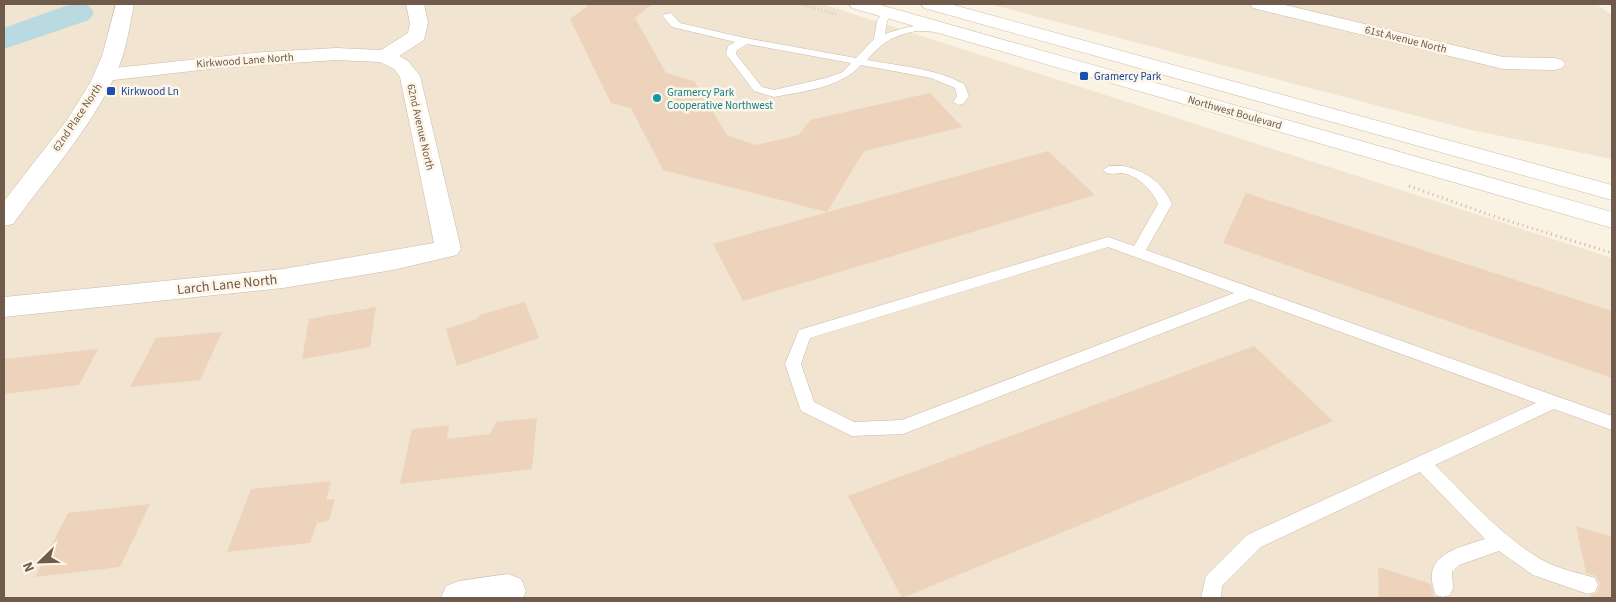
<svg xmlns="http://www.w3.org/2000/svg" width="1616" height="602" font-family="'Source Sans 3',sans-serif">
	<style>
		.residential { fill: #f1e4d1 }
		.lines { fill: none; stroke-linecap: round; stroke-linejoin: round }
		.river { fill: #b9dae1; fill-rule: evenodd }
		.building { fill: #edd2bc }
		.service-casing { stroke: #c9baaa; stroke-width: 1 }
		.minor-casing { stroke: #c9baaa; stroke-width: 1 }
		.tertiary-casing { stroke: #c9baaa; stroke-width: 1 }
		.secondary-casing { stroke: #cfbcab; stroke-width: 1 }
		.path-far1 { stroke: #d1b5a0; stroke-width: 2.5; stroke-dasharray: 0.5 2.5; stroke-linecap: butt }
		.path { stroke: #d1b5a0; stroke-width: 3; stroke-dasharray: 1 4; stroke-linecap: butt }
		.service { fill: #fff; fill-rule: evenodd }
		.minor { fill: #fff; fill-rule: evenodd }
		.tertiary { fill: #fff; fill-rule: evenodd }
		.secondary { fill: #fff; fill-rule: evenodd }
		.transit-dot { fill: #1a4fb4; stroke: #fdf6e8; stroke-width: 2 }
		.culture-dot { fill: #0f9aa8; stroke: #fdf6e8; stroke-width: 2 }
		.labels { text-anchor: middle; stroke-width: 5; stroke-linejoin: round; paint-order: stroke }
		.far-street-label { font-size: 11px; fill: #6f5a4b; stroke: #fdf6e8 }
		.far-transit-label { font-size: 11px; fill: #164399; stroke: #fdf6e8; text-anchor: start }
		.far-culture-label { font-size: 11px; fill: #0d838f; stroke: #fdf6e8; text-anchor: start }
		.street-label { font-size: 14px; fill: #6f5a4b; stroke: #fdf6e8 }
	</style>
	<rect width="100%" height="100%" fill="#faf2e2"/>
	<path class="residential" d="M 4,4 L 822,4 L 1612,258 L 1612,598 L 4,598 Z
		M 989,4 L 1596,4 L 1612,15 L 1612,159 L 1467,129 Z"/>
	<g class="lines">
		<path class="river" d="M 80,4 L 89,6 L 94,13 L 89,20 L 4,49 L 4,28 L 65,6 Z"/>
	</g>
	<path class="building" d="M 590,4 L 652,4 L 635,18 L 666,73 L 694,81 L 727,135 L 755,145 L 799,135 L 810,120 L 930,93 L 962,127 L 864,151 L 827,212 L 663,170 L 631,108 L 611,103 L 570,19 Z
		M 1048,151 L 1095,195 L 743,301 L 713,244 Z
		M 1246,193 L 1612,311 L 1612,378 L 1223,243 Z
		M 525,302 L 539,338 L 457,366 L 446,329 L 477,319 L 480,315 L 493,311 Z
		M 376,307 L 370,347 L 302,359 L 309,319 Z
		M 222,332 L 200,380 L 130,387 L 156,338 Z
		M 1254,346 L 1333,421 L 902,598 L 848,496 Z
		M 98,349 L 79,385 L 4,394 L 4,359 Z
		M 537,418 L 532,469 L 400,484 L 412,429 L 449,425 L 447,439 L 490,434 L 496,422 Z
		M 331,481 L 326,500 L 335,499 L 329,521 L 317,523 L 310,543 L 227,552 L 251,489 Z
		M 150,504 L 120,567 L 35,577 L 68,513 Z
		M 1576,526 L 1612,537 L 1612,598 L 1591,598 L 1590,595 L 1597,593 L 1600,584 L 1596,576 L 1586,573 Z
		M 1378,567 L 1431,584 L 1434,596 L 1441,598 L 1379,598 Z"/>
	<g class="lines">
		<g class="service-casing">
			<path id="service" d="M 888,9 L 893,12 L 887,21 L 885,34 C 899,29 935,18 946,28 C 939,35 925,30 916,31 C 892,36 883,42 867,60 C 899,66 934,68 964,84 L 969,96 L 963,104 L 959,105 L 953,102 L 957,96 L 955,88 L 931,78 L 861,65 C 840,88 804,91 774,97 L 754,91 L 726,54 L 728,46 L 735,42 L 672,27 L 662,15 L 671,13 L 680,23 L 745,38 L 856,58 L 874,39 L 877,21 L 884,10 ZM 747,44 L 851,63 L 843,72 L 826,78 L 774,90 L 762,87 L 736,54 L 737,50 Z
				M 1123,166 C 1145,170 1163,183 1172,204 L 1146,250 L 1612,416 L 1612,430 L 1554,409 L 1435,465 C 1470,499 1504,540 1548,563 C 1563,570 1579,573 1595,578 L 1598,585 L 1595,592 L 1588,594 L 1533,575 L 1499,551 L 1459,565 L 1452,572 L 1453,588 L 1450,595 L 1443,597 L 1436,595 C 1419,555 1457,548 1485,539 L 1420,472 L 1261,547 L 1222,586 L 1221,598 L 1201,598 L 1206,576 L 1247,535 L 1536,403 L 1250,299 L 903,434 L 852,436 L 801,411 L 785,364 L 799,330 L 1108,237 L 1134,246 L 1158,204 C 1153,190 1137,175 1122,173 C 1114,173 1108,176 1103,170 L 1109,166 ZM 1108,247 L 1234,293 L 902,420 L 854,422 L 814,402 L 801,364 L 810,338 Z"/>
		</g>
		<g class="minor-casing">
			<path id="minor" d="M 406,4 L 424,4 L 428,23 L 424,40 L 399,56 L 408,61 L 420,76 L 461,249 L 457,255 L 393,270 L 283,288 L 4,317 L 4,297 L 283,269 L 434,243 L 400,77 L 394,69 L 380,62 L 336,60 L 218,68 L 105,81 L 98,79 L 95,75 L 98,71 L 105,69 L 264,52 L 336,48 L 381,50 L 408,33 L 410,23 Z
				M 1250,4 L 1281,4 L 1503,57 L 1555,58 L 1562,60 L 1565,64 L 1562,68 L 1555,70 L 1503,69 L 1253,8 Z
				M 508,574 L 521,579 L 526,591 L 523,598 L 441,598 L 446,586 L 459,581 Z"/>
		</g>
		<g class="tertiary-casing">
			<path id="tertiary" d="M 116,4 L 134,4 C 130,24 127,45 120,64 C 96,123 50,173 13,224 L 4,226 L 4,201 L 67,120 L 90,83 L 102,56 Z"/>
		</g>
		<g class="secondary-casing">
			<path id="secondary" d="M 849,4 L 877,4 L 1612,212 L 1612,228 L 852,8 Z
				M 921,4 L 950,4 L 1612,185 L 1612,200 L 924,8 Z"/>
		</g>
		<path class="path-far1" d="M 801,4 L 838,15"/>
		<path class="path" d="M 1409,186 L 1493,216 L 1612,253"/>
		<use href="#service" class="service"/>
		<use href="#minor" class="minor"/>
		<use href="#tertiary" class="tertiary"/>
		<use href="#secondary" class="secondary"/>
	</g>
	<g class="transit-dot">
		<rect x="1079" y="71" width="10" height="10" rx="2.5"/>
		<rect x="106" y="86" width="10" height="10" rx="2.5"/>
	</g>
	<circle class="culture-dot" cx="657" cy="98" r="5"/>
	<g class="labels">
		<g class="far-street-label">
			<text transform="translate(1406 39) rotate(14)" y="4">61st Avenue North</text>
			<text transform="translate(245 60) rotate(-4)" y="4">Kirkwood Lane North</text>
			<text transform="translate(1235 112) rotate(16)" y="4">Northwest Boulevard</text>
			<text transform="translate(77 117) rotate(-56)" y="4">62nd Place North</text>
			<text transform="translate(421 127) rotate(77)" y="4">62nd Avenue North</text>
		</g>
		<g class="far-transit-label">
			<text x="1094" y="80">Gramercy Park</text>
			<text x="121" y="95">Kirkwood Ln</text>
		</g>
		<g class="far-culture-label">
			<text x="667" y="96">Gramercy Park<tspan x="667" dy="13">Cooperative Northwest</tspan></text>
		</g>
		<g class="street-label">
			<text transform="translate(227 284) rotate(-6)" y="5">Larch Lane North</text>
		</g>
	</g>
	<rect width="1616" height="602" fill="none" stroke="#6f5a4b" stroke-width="10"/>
	<g transform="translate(40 562) rotate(247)" stroke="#fdf6e8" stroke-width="4" paint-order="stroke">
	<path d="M0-4L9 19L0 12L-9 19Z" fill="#6f5a4b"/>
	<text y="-8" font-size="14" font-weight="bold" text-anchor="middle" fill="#6f5a4b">N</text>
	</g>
</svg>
